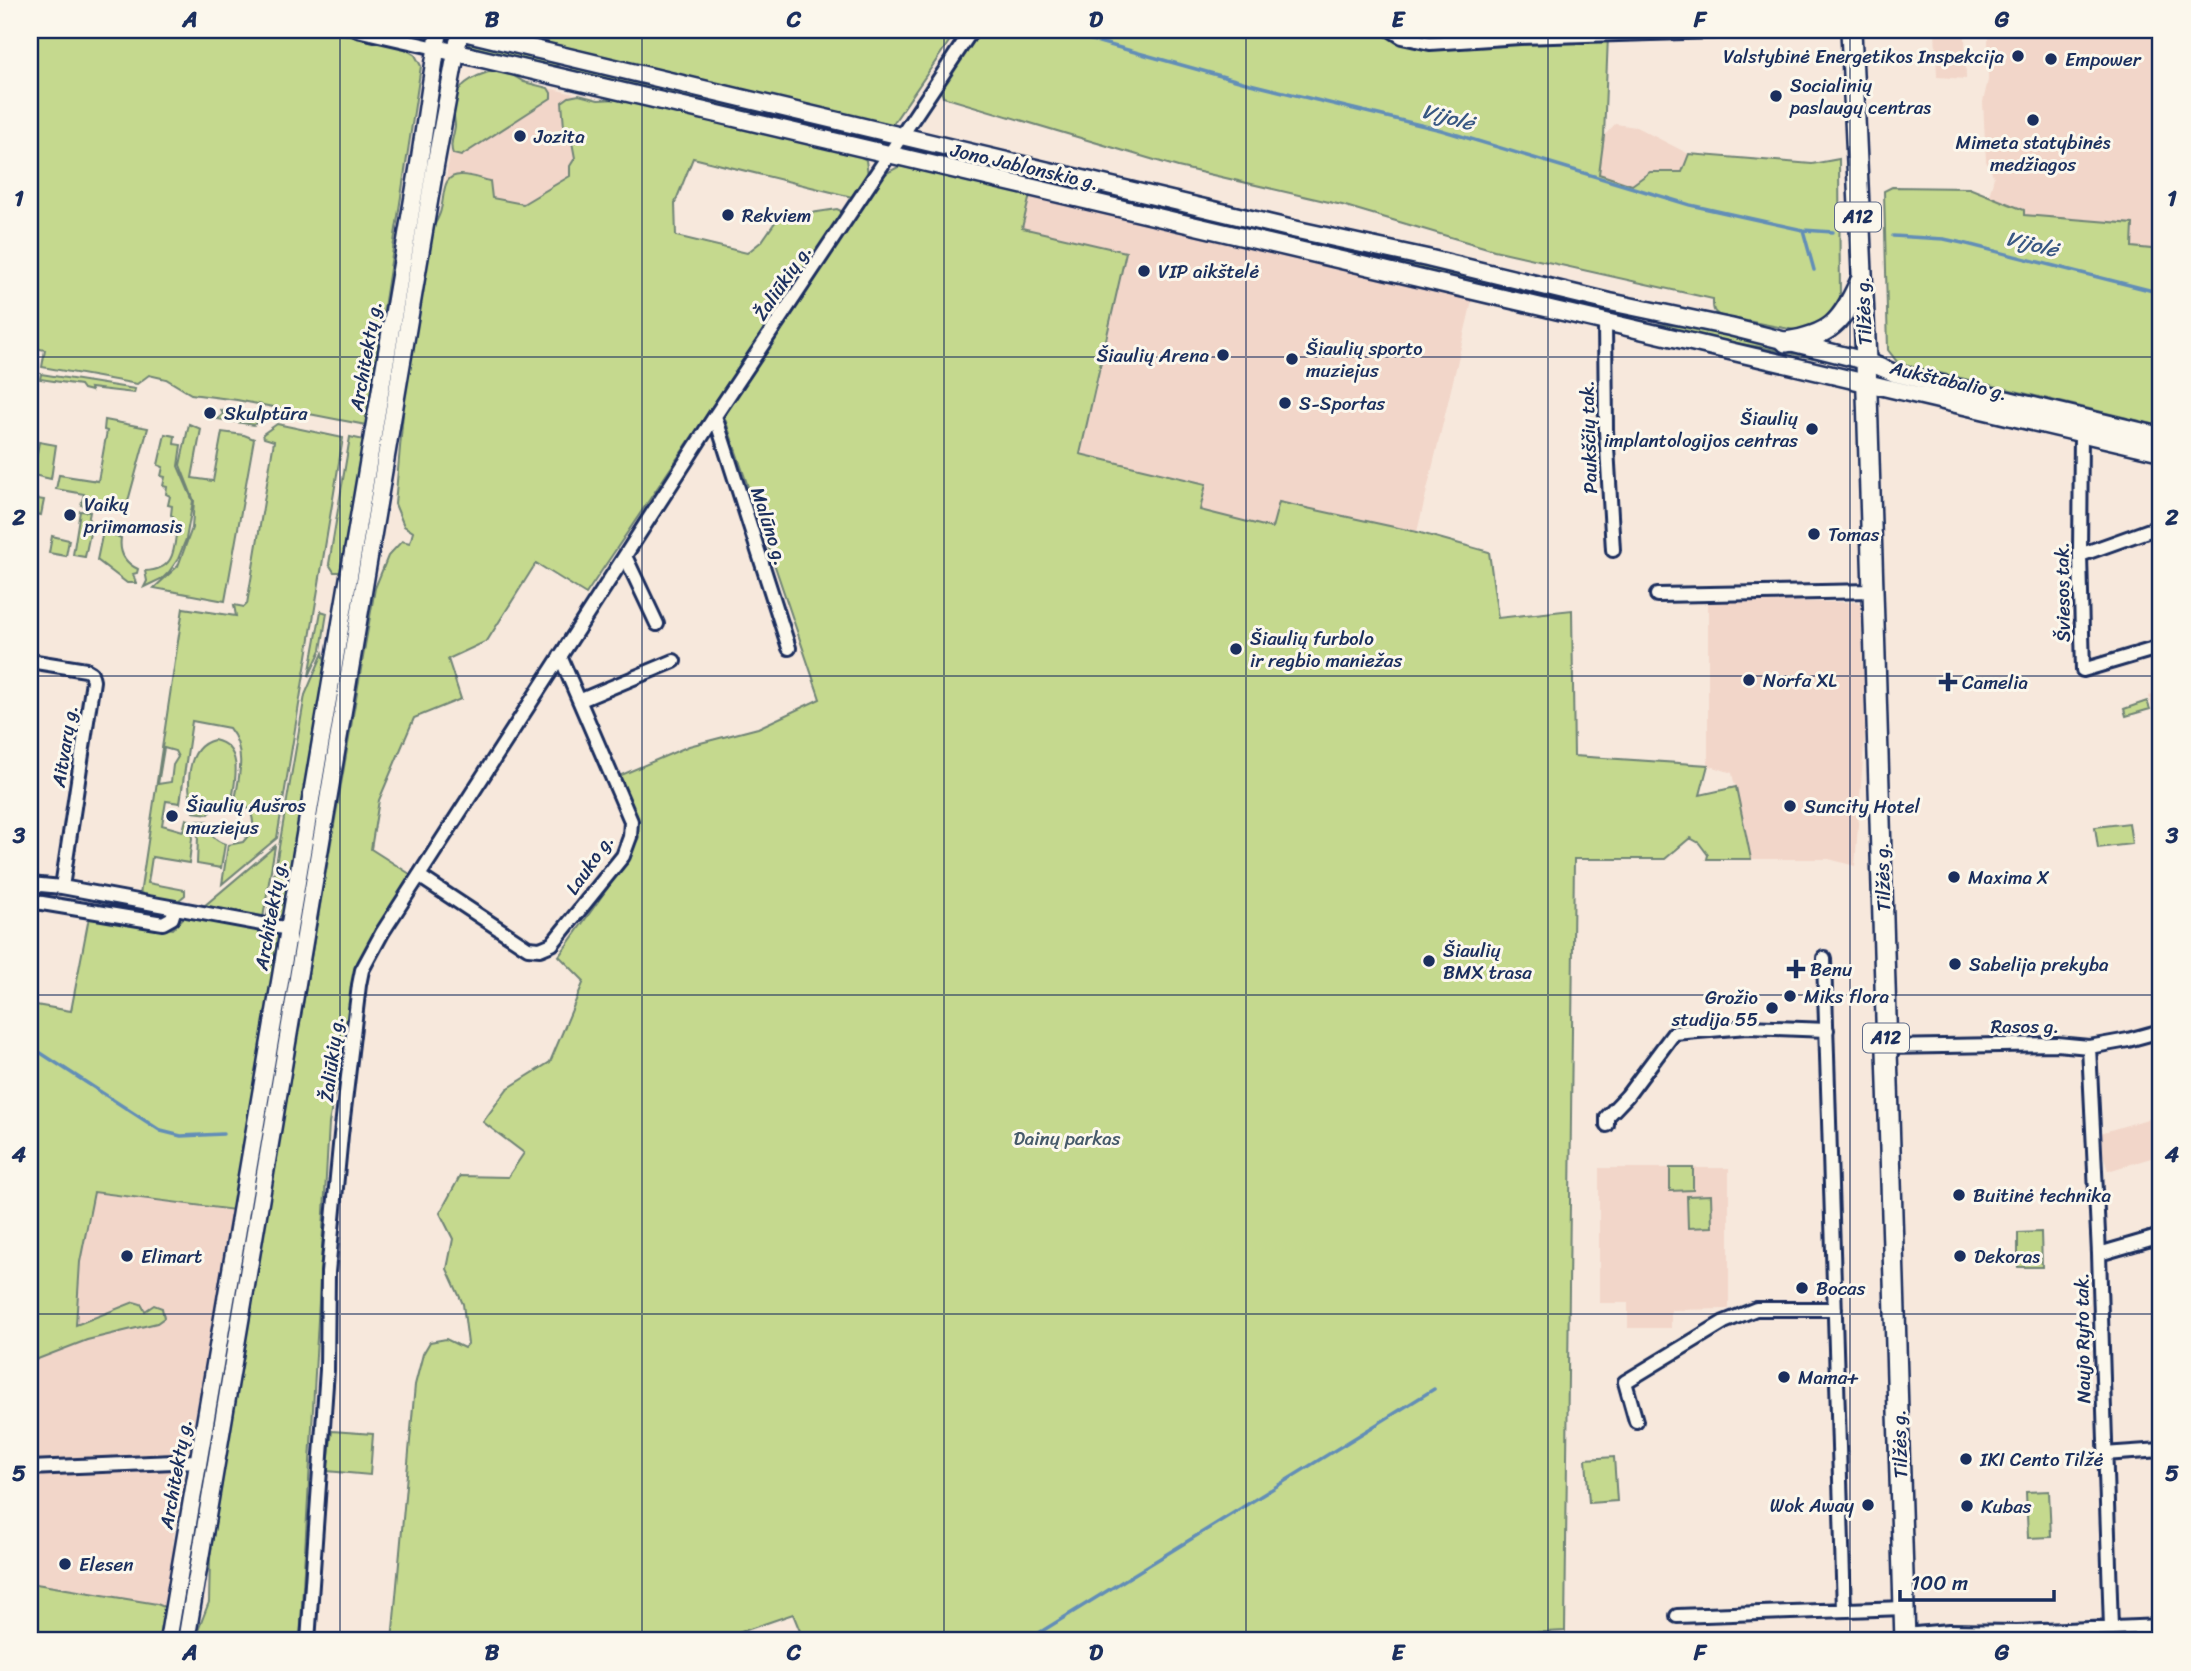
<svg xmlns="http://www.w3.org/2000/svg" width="2191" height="1671" font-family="Sriracha,sans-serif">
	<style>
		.built { fill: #f2d6c9 }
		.green { fill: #c5d98e; stroke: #708476; stroke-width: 2; fill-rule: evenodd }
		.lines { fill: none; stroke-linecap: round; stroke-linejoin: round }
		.stream { stroke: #628eb7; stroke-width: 3.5 }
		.minor-casing { stroke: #1b2f5e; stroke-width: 18 }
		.major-casing { stroke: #1b2f5e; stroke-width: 21 }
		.highway-casing { stroke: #1b2f5e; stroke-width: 24 }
		.minor { stroke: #fbf7ec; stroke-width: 12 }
		.major { stroke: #fbf7ec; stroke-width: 16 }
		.highway { stroke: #fbf7ec; stroke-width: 19 }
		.grid { fill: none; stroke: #1b2f5e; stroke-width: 2; stroke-opacity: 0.55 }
		.poi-dot { fill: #1b2f5e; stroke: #fbf7ec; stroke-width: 2.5 }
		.labels { text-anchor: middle; stroke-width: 6; stroke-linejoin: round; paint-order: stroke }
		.shield { fill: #fbf7ec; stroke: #5e6b89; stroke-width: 2 }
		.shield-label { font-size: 18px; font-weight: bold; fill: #1b2f5e }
		.poi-label { font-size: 19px; fill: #1b2f5e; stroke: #fbf7ec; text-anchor: start }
		.street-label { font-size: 19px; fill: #1b2f5e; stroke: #fbf7ec }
		.park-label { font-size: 19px; fill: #465a6a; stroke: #fbf7ec }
		.water-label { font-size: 21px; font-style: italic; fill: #385783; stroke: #fbf7ec }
		.neatline { fill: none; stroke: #1b2f5e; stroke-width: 2.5 }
		.grid-label { font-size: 23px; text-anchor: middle; font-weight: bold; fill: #1b2f5e }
	</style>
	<rect width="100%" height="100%" fill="#f7e8dc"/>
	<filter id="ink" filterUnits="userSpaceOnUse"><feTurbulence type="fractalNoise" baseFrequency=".0143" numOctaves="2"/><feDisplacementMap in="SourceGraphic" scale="14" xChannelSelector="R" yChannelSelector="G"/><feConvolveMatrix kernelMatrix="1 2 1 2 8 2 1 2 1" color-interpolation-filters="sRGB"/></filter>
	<g filter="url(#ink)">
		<path class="built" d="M 1935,30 L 1965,30 L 1966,79 L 1937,77 Z
			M 2023,30 L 2161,30 L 2161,250 L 2132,247 L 2133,224 L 2024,215 L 2024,209 L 1989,196 L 1994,177 L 1986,161 L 1983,102 L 1988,80 L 1988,38 L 2024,34 Z
			M 548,88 L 579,95 L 569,97 L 570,131 L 575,159 L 571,166 L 571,176 L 523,204 L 492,198 L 492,187 L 449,179 L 445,184 L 451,147 L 451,151 L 551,98 Z
			M 1615,124 L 1636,127 L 1689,154 L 1682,172 L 1650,172 L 1632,185 L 1599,174 L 1604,136 Z
			M 1030,195 L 1473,297 L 1417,532 L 1279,503 L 1273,528 L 1200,510 L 1206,484 L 1079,454 L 1126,252 L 1021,228 Z
			M 1708,602 L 1856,602 L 1861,604 L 1865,731 L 1855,866 L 1829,859 L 1751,859 L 1732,773 L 1708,765 Z
			M 2161,693 L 2161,738 L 2149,696 Z
			M 2161,1115 L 2161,1155 L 2108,1171 L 2097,1134 Z
			M 1599,1168 L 1729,1168 L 1729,1309 L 1671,1310 L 1671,1328 L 1628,1328 L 1628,1303 L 1599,1303 Z
			M 94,1192 L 234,1210 L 188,1457 L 30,1461 L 30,1343 L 76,1325 L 80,1262 Z
			M 185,1470 L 173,1539 L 173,1573 L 167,1608 L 156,1604 L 30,1583 L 30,1475 Z"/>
		<path class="green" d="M 30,30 L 325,30 L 403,48 L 415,55 L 421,66 L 366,425 L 237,400 L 191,394 L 166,379 L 149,375 L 137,384 L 42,367 L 45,350 L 30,347 Z
			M 386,30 L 422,30 L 426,31 L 429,36 L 425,39 Z
			M 494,30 L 957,30 L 892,125 Z
			M 981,30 L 1391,30 L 1430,43 L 1608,36 L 1604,136 L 1599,174 L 1632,185 L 1650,172 L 1682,172 L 1689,154 L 1812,164 L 1839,159 L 1840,302 L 1832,320 L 1800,331 L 1721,316 C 1712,312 1713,308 1713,299 L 1494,250 L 1342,205 L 1178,167 L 943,97 L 941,90 L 942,84 L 950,71 L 957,66 Z
			M 470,41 L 558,62 L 558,65 L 551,69 L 468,48 Z
			M 577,66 L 889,141 L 890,144 L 886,147 L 572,73 L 571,68 Z
			M 496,70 L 509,73 L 524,82 L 548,88 L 551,93 L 551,98 L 461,156 L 453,154 C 449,144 454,136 455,126 C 455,119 452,110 453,103 C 457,82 479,74 496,70 Z
			M 579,95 L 598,100 L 617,99 L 859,156 L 866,160 L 868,175 L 852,197 L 693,158 L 675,203 L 676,236 L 747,253 L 762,241 L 778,218 L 837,209 L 843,212 L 586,594 L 536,563 L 487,641 L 448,659 L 461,699 L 414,718 L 379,800 L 371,849 L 410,874 L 357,967 L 329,1123 L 300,1641 L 194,1641 L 209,1602 L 210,1558 L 224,1461 L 375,588 L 388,556 L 402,541 L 410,543 L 413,532 L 404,526 L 395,504 L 405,391 L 432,230 C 435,223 440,216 441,209 C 445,195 441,174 462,175 C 471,175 481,179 490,181 L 492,198 L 523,204 L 570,176 L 570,166 L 575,158 L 570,131 L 564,127 L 562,102 L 569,97 Z
			M 903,144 L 1594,304 L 1597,307 L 1594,308 L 1554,298 L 1525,297 L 901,150 Z
			M 900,166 L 1030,195 L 1022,228 L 1126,252 L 1080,454 L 1206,484 L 1200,510 L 1272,528 L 1279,502 L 1417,532 L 1489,552 L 1498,618 L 1572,610 L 1574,756 L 1708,765 L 1700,795 L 1736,787 L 1751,859 L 1707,859 L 1708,855 L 1699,843 L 1690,838 L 1665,859 L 1574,859 L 1565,1631 L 1490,1635 L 1491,1641 L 804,1641 L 793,1614 L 729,1636 L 731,1641 L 392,1641 L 415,1385 L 423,1354 L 430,1342 L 446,1339 L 464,1348 L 468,1344 L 463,1304 L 447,1269 L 453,1239 L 440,1213 L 460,1176 L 508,1177 L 524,1153 L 483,1122 L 507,1089 L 550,1062 L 584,981 L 559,956 L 619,872 L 639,837 L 636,819 L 619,776 L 689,746 L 758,728 L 820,699 L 723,413 L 881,176 Z
			M 1892,187 L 1969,188 L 2024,210 L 2024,215 L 2133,224 L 2132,247 L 2161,250 L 2161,426 L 1898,363 L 1888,350 L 1884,191 Z
			M 1614,314 L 1655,324 L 1685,326 L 1830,359 L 1833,362 L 1760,347 L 1697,337 L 1611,316 Z
			M 392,364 L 394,365 L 323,779 L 322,778 Z
			M 41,374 L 135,389 L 134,393 L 90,388 L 91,391 L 83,389 L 80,385 L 40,379 Z
			M 221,410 L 255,415 L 258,421 L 254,425 L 218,419 L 223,414 Z
			M 105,420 L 148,428 L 125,512 L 81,505 L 84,494 L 56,489 L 59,475 L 98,481 L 107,431 L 104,430 Z
			M 189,424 L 201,429 L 192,478 L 213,481 L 222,432 L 244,435 L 254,439 L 225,601 L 154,588 L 178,566 L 192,528 L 194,501 L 180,465 Z
			M 277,424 L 343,438 L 277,838 L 222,884 L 228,845 L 243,842 L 253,830 C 254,815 250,805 235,800 C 240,775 246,748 229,728 L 192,721 L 180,803 L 166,801 L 162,825 L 183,831 L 186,819 L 189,820 L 192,838 L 189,863 L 152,857 L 148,883 L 185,890 L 185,895 L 177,902 L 140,895 L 183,608 L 236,616 L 234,605 L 244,607 L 247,604 L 274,441 L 264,438 L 263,434 ZM 164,748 L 175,751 L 178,757 L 173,765 L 171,782 L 158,784 Z
			M 165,434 L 175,436 L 174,444 L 181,445 L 178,466 L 193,501 L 186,539 L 178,559 L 169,572 L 163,578 L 144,587 L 147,581 L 145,571 C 176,570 174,549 177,526 L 173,525 L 174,517 L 171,515 L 172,506 L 168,505 L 170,496 L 166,494 L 167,487 L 163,486 L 165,477 L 161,476 L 163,467 L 158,465 Z
			M 350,437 L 364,440 L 341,572 L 334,572 L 329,564 Z
			M 39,442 L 56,445 L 51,479 L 33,475 Z
			M 32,498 L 44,500 L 41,515 L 30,513 Z
			M 80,511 L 90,512 L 86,532 L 90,533 L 85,557 L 73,555 Z
			M 103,531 L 121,538 C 119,552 125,563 138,569 L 137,573 L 133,574 L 136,583 L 127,583 L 97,560 Z
			M 52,536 L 69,540 L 66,556 L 49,553 Z
			M 321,611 L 327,613 L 321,650 L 309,676 Z
			M 323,653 L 326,666 L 285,912 L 276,919 L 267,917 L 305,695 Z
			M 2147,701 L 2150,709 L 2126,716 L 2124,709 Z
			M 214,740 C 243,746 236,778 232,800 L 218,800 L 209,814 L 193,812 C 187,788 184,747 214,740 Z
			M 321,790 L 323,791 L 275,1078 L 272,1080 Z
			M 195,821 L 207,821 C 210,834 213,840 225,844 L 221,868 L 197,864 L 198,837 Z
			M 2129,823 L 2132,844 L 2098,848 L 2095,827 Z
			M 275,846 L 263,918 L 203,907 Z
			M 186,915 L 275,931 L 281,938 L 234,1210 L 94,1192 L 80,1262 L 76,1325 L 134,1302 L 141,1304 L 145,1311 L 154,1305 L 162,1308 L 164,1318 L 157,1323 L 87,1340 L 30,1362 L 30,1004 L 71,1011 L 89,917 L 173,929 Z
			M 272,1091 L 210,1454 L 205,1454 L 269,1093 Z
			M 1670,1168 L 1693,1168 L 1693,1190 L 1670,1191 Z
			M 1711,1195 L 1712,1227 L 1688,1228 L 1687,1196 Z
			M 2041,1232 L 2042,1267 L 2018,1267 L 2018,1233 Z
			M 332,1431 L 373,1434 L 370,1475 L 327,1471 Z
			M 1614,1457 L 1617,1501 L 1589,1503 L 1586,1459 Z
			M 2049,1491 L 2051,1537 L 2028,1538 L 2026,1492 Z
			M 30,1583 L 157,1604 L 167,1608 L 159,1641 L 30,1641 Z"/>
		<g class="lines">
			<path class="stream" d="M 1056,30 L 1246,83 L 1441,130 L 1690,205 L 1803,230 L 1833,232
				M 1803,230 L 1814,270
				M 1893,236 L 1944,239 L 1967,244 L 2161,293
				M 30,1046 L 161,1131 L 181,1136 L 223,1134
				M 1026,1641 L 1434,1389"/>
			<g class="minor-casing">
				<path id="minor" d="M 357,30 L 436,48
					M 1391,30 L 1402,37 L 1430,43 L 1520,37 L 1750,30
					M 1605,322 L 1606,430 L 1613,550
					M 715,416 L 789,648
					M 2081,432 L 2080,555 L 2083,670 L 2161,647
					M 2080,555 L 2161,526
					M 625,556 L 657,624
					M 1657,595 L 1872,591
					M 30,661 L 86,670 L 91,673 L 93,681 L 62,887
					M 581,700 L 674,661
					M 419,876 L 528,948 L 540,949 L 552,944 L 623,856 L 630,837 L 631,821 L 560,656
					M 30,884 L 62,887 L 289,929
					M 30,901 L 163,923 L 172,918 L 175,908
					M 1824,958 L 1844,1610
					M 1886,1047 L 2057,1044 L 2089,1047 L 2128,1040 L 2161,1031
					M 2089,1047 L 2099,1254 L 2111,1628
					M 1607,1125 L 1607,1117 L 1627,1096 L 1674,1033 L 1747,1027 L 1827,1030
					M 2099,1254 L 2161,1236
					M 1636,1421 L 1625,1382 L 1724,1322 L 1756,1309 L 1835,1309
					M 2104,1454 L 2161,1450
					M 30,1468 L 198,1461
					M 1677,1616 L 1904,1608
					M 1905,1635 L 1949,1631 L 2017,1632 L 2161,1626
					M 308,1641 L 327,1370 L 328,1272 L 341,1135 L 359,985 L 362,970 L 382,933 L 715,416 L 972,30"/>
			</g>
			<g class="major-casing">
				<path id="major" d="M 455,30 L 1293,229 L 1427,258 L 1610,302 L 1730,327 L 1866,361 L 1894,373 L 2161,436
					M 436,48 L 2161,452
					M 168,1641 L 419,164 L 439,30
					M 186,1641 L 435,166 L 458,42"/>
			</g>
			<g class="highway-casing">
				<path id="highway" d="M 1851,30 L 1866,361 L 1905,1641
					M 1786,342 C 1831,335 1841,323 1860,282"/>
			</g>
			<use href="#minor" class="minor"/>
			<use href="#major" class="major"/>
			<use href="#highway" class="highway"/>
		</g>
	</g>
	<path class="grid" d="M 340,30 L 340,1641M 642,30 L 642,1641M 944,30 L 944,1641M 1246,30 L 1246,1641M 1548,30 L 1548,1641M 1850,30 L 1850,1641M 30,357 L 2161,357M 30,676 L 2161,676M 30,995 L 2161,995M 30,1314 L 2161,1314"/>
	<g class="poi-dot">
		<circle cx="2018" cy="56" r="7"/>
		<circle cx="2051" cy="59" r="7"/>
		<circle cx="1776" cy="96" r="7"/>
		<circle cx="2033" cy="120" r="7"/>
		<circle cx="520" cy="136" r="7"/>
		<circle cx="728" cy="215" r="7"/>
		<circle cx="1144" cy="271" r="7"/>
		<circle cx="1223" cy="355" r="7"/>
		<circle cx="1292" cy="359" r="7"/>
		<circle cx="1285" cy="403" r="7"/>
		<circle cx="210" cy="413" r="7"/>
		<circle cx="1812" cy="429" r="7"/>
		<circle cx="70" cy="515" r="7"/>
		<circle cx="1814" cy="534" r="7"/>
		<circle cx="1236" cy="649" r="7"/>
		<circle cx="1749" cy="680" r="7"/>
		<path d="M1944.5 671.5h7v7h7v7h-7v7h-7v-7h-7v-7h7z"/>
		<circle cx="1790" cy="806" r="7"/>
		<circle cx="172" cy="816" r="7"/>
		<circle cx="1954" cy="877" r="7"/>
		<circle cx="1429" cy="961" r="7"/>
		<circle cx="1955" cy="964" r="7"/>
		<path d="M1792.5 958.5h7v7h7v7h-7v7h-7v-7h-7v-7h7z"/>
		<circle cx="1790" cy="996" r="7"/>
		<circle cx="1772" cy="1008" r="7"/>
		<circle cx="1959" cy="1195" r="7"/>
		<circle cx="127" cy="1256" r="7"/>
		<circle cx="1960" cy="1256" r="7"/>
		<circle cx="1802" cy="1288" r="7"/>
		<circle cx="1784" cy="1377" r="7"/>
		<circle cx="1966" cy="1459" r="7"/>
		<circle cx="1868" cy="1505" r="7"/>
		<circle cx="1967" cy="1506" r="7"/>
		<circle cx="65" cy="1564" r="7"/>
	</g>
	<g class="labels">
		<g class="shield">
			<rect x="1835" y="202.5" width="46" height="29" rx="5"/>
			<rect x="1863" y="1023.5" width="46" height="29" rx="5"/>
		</g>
		<g class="shield-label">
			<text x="1858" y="223">A12</text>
			<text x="1886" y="1044">A12</text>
		</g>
		<g class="poi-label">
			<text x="2004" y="63" text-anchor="end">Valstybinė Energetikos Inspekcija</text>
			<text x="2065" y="66">Empower</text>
			<text x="1790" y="92">Socialinių<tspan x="1790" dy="22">paslaugų centras</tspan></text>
			<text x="534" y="143">Jozita</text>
			<text x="2033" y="149" text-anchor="middle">Mimeta statybinės<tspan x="2033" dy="22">medžiagos</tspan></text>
			<text x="742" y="222">Rekviem</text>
			<text x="1158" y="278">VIP aikštelė</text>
			<text x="1306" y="355">Šiaulių sporto<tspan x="1306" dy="22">muziejus</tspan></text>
			<text x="1209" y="362" text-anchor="end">Šiaulių Arena</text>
			<text x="1299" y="410">S-Sportas</text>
			<text x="224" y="420">Skulptūra</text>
			<text x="1798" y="425" text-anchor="end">Šiaulių<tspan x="1798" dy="22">implantologijos centras</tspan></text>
			<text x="84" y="511">Vaikų<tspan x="84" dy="22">priimamasis</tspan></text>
			<text x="1828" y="541">Tomas</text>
			<text x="1250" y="645">Šiaulių furbolo<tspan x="1250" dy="22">ir regbio maniežas</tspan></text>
			<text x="1763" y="687">Norfa XL</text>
			<text x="1962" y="689">Camelia</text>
			<text x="186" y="812">Šiaulių Aušros<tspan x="186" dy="22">muziejus</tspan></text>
			<text x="1804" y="813">Suncity Hotel</text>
			<text x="1968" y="884">Maxima X</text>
			<text x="1443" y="957">Šiaulių<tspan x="1443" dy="22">BMX trasa</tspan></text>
			<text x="1969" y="971">Sabelija prekyba</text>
			<text x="1810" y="976">Benu</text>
			<text x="1804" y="1003">Miks flora</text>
			<text x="1758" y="1004" text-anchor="end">Grožio<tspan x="1758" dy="22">studija 55</tspan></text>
			<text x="1973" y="1202">Buitinė technika</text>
			<text x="141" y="1263">Elimart</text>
			<text x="1974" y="1263">Dekoras</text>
			<text x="1816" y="1295">Bocas</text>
			<text x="1798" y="1384">Mama+</text>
			<text x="1980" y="1466">IKI Cento Tilžė</text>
			<text x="1854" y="1512" text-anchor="end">Wok Away</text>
			<text x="1981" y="1513">Kubas</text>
			<text x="79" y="1571">Elesen</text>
		</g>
		<g class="street-label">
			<text transform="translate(1025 166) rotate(13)" y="7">Jono Jablonskio g.</text>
			<text transform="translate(782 282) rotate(-56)" y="7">Žaliūkių g.</text>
			<text transform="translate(1863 311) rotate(-93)" y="7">Tilžės g.</text>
			<text transform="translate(365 356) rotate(-80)" y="7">Architektų g.</text>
			<text transform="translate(1949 380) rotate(13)" y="7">Aukštabalio g.</text>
			<text transform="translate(1588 437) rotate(-92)" y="7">Paukščių tak.</text>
			<text transform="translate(770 526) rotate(72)" y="7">Malūno g.</text>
			<text transform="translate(2062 592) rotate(-91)" y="7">Šviesos tak.</text>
			<text transform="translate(64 746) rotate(-81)" y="7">Aitvarų g.</text>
			<text transform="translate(589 864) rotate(-55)" y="7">Lauko g.</text>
			<text transform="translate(1882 877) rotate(-92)" y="7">Tilžės g.</text>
			<text transform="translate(270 915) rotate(-80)" y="7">Architektų g.</text>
			<text x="2025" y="1033">Rasos g.</text>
			<text transform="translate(331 1059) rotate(-83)" y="7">Žaliūkių g.</text>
			<text transform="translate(2082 1338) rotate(-91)" y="7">Naujo Ryto tak.</text>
			<text transform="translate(1899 1444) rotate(-92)" y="7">Tilžės g.</text>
			<text transform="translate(175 1474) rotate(-80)" y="7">Architektų g.</text>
		</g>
		<g class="park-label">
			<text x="1067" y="1145">Dainų parkas</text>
		</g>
		<g class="water-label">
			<text transform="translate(1448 117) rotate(15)" y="7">Vijolė</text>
			<text transform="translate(2032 244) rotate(14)" y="7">Vijolė</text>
		</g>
	</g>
	<rect width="2191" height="1671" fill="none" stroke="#fbf7ec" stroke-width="77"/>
	<path d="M1900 1590v10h154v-10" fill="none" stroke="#1b2f5e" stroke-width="3.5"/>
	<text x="1911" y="1590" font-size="21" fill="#1b2f5e" stroke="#fbf7ec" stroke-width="5" paint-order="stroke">100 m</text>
	<rect x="38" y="38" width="2114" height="1594" class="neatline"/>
	<g class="grid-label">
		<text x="190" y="27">A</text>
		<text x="492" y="27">B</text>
		<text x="794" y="27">C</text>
		<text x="1096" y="27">D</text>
		<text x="1398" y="27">E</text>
		<text x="1700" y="27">F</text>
		<text x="2002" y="27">G</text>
		<text x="19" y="206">1</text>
		<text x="2172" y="206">1</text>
		<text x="19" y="525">2</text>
		<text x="2172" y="525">2</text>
		<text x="19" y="843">3</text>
		<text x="2172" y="843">3</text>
		<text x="19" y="1162">4</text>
		<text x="2172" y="1162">4</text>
		<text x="19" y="1481">5</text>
		<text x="2172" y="1481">5</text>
		<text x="190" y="1660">A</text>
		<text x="492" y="1660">B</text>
		<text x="794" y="1660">C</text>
		<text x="1096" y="1660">D</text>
		<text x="1398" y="1660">E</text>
		<text x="1700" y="1660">F</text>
		<text x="2002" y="1660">G</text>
	</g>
</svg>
